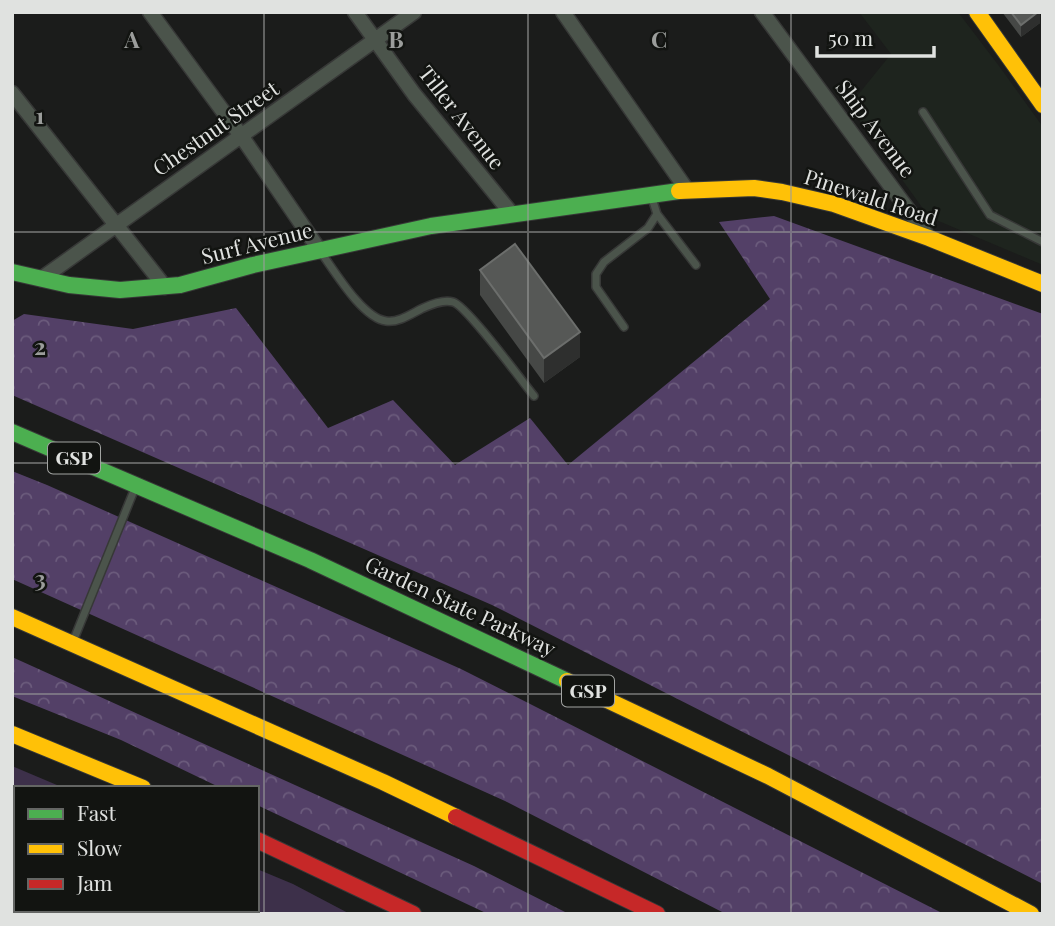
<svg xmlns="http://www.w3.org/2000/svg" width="1055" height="926" font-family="'Playfair Display',serif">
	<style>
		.built { fill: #1e241e }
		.forest { fill: url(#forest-crowns) }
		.green { fill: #3d304a }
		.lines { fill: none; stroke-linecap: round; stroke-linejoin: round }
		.lane-casing { stroke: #373837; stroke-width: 10 }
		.street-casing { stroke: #373837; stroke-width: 17 }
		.fast-casing { stroke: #373837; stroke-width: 18 }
		.slow-casing { stroke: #373837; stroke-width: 18 }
		.jam-casing { stroke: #373837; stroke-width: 18 }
		.lane { stroke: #4b544b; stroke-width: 7 }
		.street { stroke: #4b544b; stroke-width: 14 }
		.fast { stroke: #4caf50; stroke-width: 16 }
		.slow { stroke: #ffc107; stroke-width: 16 }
		.jam { stroke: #c62828; stroke-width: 16 }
		.wall { fill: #464846 }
		.shaded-wall { fill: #2e2f2e }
		.building { fill: #565856; stroke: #6c6e6c; stroke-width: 2 }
		.grid { fill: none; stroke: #9b9d9b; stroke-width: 2; stroke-opacity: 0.55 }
		.labels { text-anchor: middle; stroke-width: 5; stroke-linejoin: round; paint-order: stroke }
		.shield { fill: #121411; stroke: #a2a4a2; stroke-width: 2 }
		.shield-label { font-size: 19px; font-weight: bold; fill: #e0e2e0 }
		.street-label { font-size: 21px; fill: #e0e2e0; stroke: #121411 }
		.grid-label { font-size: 23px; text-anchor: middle; font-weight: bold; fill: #9b9d9b; stroke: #121411; stroke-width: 5; stroke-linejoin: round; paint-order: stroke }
	</style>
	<defs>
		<pattern id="forest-crowns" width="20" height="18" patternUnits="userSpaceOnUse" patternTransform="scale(1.75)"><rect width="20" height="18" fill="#534067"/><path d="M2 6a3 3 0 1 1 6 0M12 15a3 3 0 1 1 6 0" fill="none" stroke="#6b5b7c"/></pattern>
	</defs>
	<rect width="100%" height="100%" fill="#1b1c1b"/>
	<path class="built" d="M 859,12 L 958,12 L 999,66 L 1043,127 L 1043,265 L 929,217 L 849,106 L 891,54 Z"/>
	<path class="forest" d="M 774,216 L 1043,314 L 1043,884 L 492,605 L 12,395 L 12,321 L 24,314 L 133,329 L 236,308 L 328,428 L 393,400 L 455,465 L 530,418 L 568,465 L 770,299 L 719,222 Z
		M 12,471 L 47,485 L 461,669 L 944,914 L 726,914 L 505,801 L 12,579 Z
		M 12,657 L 474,866 L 569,914 L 488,914 L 257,805 L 257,788 L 221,788 L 121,740 L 12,696 Z"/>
	<path class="green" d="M 12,766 L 64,788 L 16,788 L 16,910 L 257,910 L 257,869 L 293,884 L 350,914 L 12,914 Z"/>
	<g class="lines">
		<g class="lane-casing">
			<path id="lane" d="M 923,112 L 990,215 L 1043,242
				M 657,214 L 696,265
				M 320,251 C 334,270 362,318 386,321 C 398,323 411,314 421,309 C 430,305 443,299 453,302 C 467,306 521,380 534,396
				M 624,327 L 596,287 L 596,274 L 604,262 L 648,228 L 657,214 L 651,195
				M 74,639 L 135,488"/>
		</g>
		<g class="street-casing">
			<path id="street" d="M 150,12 L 242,137 L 320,251
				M 355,12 L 414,94 L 512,214
				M 563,12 L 687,190
				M 762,12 L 929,238
				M 12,93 L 165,287
				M 41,279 L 414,12"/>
		</g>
		<g class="fast-casing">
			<path id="fast" d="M 12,272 L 69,285 L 120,290 L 180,285 L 253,265 L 431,226 L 679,191
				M 12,432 L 310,560 L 567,681"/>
		</g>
		<g class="slow-casing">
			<path id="slow" d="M 977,12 L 1043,105
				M 679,191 L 754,188 L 782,192 L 834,204 L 929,238 L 1043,284
				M 12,617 L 383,782 L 456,817
				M 567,681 L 768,776 L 1031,914
				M 12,734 L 143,788"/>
		</g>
		<g class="jam-casing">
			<path id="jam" d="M 456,817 L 657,914
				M 257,840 L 413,914"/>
		</g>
		<use href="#lane" class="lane"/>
		<use href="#street" class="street"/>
		<use href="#fast" class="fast"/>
		<use href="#slow" class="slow"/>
		<use href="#jam" class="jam"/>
	</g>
	<path class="wall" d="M 1002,12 L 1040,12 L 1040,23 L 1021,37 Z
		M 480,270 L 580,357 L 544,383 L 480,295 Z"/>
	<path class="shaded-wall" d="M 1038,12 L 1040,12 L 1040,23 L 1021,37 L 1021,25 Z
		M 580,332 L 580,357 L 544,383 L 544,358 Z"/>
	<path class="building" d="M 1011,12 L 1038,12 L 1021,25 Z
		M 515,244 L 580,332 L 544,358 L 480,270 Z"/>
	<path class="grid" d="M 264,12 L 264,914M 528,12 L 528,914M 791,12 L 791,914M 12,232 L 1043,232M 12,463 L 1043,463M 12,694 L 1043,694"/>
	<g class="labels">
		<g class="shield">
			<rect x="48" y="442.5" width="52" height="31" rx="5"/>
			<rect x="562" y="675.5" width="52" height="31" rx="5"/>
		</g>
		<g class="shield-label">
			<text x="74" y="465">GSP</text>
			<text x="588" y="698">GSP</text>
		</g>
		<g class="street-label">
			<text transform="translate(461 118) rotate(52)" y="7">Tiller Avenue</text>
			<text transform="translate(216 129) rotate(-35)" y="7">Chestnut Street</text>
			<text transform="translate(875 129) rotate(53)" y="7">Ship Avenue</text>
			<text transform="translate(871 198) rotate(18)" y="7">Pinewald Road</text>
			<text transform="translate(257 244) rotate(-14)" y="7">Surf Avenue</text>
			<text transform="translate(460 607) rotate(25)" y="7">Garden State Parkway</text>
		</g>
	</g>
	<g class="grid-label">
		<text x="132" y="48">A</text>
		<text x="396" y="48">B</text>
		<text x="659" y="48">C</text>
		<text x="40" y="124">1</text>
		<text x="40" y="355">2</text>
		<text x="40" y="587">3</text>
	</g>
	<rect width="1055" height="926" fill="none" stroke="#e0e2e0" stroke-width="28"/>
	<rect x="14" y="786" width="245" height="126" fill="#121411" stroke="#646664" stroke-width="2"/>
	<rect x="28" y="809" width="35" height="10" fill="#4caf50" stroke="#646664" stroke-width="2"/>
	<text x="77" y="821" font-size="21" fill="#e0e2e0">Fast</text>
	<rect x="28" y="844" width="35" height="10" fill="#ffc107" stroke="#646664" stroke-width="2"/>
	<text x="77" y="856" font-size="21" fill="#e0e2e0">Slow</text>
	<rect x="28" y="879" width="35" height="10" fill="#c62828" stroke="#646664" stroke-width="2"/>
	<text x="77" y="891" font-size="21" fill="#e0e2e0">Jam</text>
	<path d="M817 46v10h117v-10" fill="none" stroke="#e0e2e0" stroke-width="3.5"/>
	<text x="828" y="46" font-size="21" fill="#e0e2e0" stroke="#121411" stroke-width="5" paint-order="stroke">50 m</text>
</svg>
